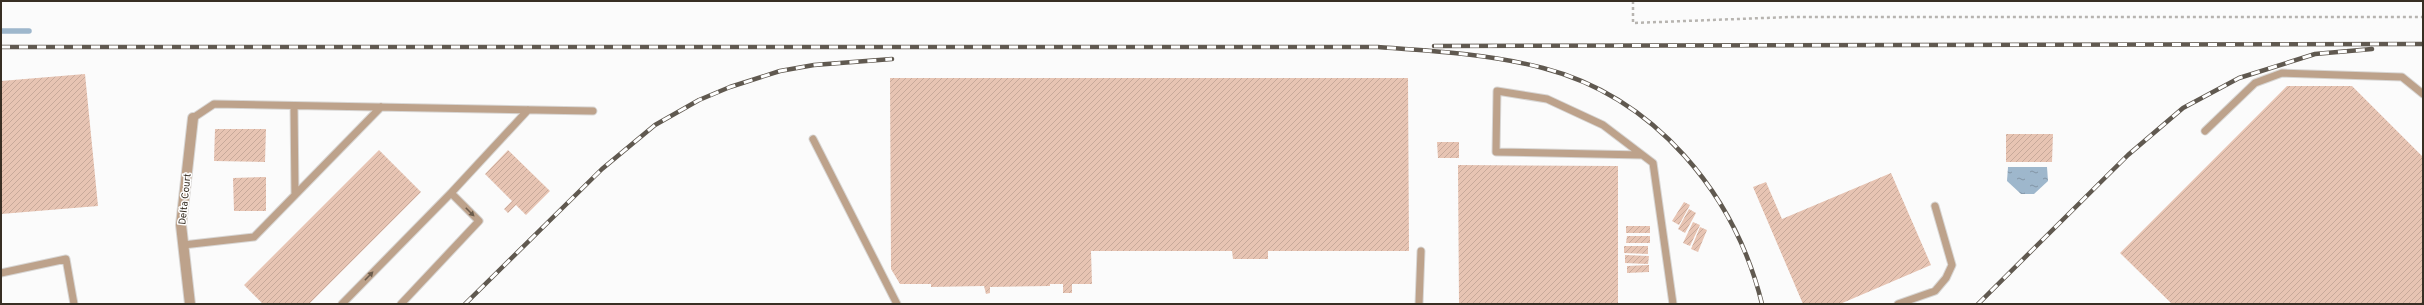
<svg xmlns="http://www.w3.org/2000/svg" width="2424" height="305" font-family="Overpass,sans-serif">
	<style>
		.water { fill: url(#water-ripples) }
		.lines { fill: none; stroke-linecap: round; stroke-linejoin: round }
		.stream { stroke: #9eb7cc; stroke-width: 5.5 }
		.building { fill: url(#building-hatch) }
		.service-casing { stroke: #d8d6d4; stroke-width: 9 }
		.minor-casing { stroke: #d8d6d4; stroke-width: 12 }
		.path { stroke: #b7b4b0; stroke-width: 2.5; stroke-dasharray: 3 3; stroke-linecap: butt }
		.service { stroke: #bda28b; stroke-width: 7 }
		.minor { stroke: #bda28b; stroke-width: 10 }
		.rail-casing { stroke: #605950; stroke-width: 4.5 }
		.rail { stroke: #fff; stroke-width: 3; stroke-dasharray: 9; stroke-linecap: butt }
		.oneway { fill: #6d5d4d }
		.labels { text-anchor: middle; stroke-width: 3; stroke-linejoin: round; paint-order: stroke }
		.street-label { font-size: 10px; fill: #382f24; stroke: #fff }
	</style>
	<defs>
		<pattern id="water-ripples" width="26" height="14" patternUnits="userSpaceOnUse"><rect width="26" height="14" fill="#9eb7cc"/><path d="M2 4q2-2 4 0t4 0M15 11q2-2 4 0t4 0" fill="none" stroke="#8295a5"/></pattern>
		<pattern id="building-hatch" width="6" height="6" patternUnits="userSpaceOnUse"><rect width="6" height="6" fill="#e7c4b3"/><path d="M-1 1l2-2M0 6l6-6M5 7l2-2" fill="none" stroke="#c7a99a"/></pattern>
	</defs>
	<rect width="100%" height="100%" fill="#fbfbfb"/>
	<path class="water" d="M 2008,167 L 2047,167 L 2048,181 L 2034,194 L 2021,194 L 2007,181 Z"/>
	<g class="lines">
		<path class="stream" d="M 1,31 L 29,31"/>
	</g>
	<path class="building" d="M 85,74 L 98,206 L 1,214 L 1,81 Z
		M 890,78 L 1408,78 L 1409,251 L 1268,251 L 1268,259 L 1233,259 L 1232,251 L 1091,251 L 1092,284 L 1072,284 L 1072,293 L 1063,293 L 1063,284 L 1050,284 L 1050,286 L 990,287 L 990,293 L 986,294 L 984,286 L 931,287 L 931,284 L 900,284 L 891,269 Z
		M 2287,86 L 2352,86 L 2423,157 L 2423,304 L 2172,304 L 2120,253 Z
		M 215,129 L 266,129 L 265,162 L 214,161 Z
		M 2006,134 L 2053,134 L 2052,162 L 2006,162 Z
		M 1437,142 L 1459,142 L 1459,158 L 1438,158 Z
		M 379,150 L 421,192 L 309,304 L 263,304 L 244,285 Z
		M 508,150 L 550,191 L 526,215 L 516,205 L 508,213 L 504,209 L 512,201 L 485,174 Z
		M 1458,165 L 1618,166 L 1618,304 L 1459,304 Z
		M 1891,173 L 1931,265 L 1840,304 L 1803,304 L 1753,187 L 1766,182 L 1782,219 Z
		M 266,177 L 266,211 L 234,211 L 233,178 Z
		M 1684,202 L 1690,205 L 1679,225 L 1672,221 Z
		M 1689,209 L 1696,213 L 1685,233 L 1678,229 Z
		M 1693,222 L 1700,225 L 1690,246 L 1683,243 Z
		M 1626,226 L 1650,226 L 1650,233 L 1626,233 Z
		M 1700,227 L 1707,230 L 1698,252 L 1691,249 Z
		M 1627,236 L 1650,236 L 1650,243 L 1626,243 Z
		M 1624,246 L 1648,246 L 1648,254 L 1624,253 Z
		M 1625,255 L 1649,256 L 1648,264 L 1625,263 Z
		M 1649,265 L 1649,272 L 1627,273 L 1627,266 Z"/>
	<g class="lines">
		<g class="service-casing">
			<path id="service" d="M 294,106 L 295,195
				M 193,118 L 214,104 L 593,111
				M 2205,131 L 2255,83 L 2282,73 L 2402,77 L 2423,94
				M 813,139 L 897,304
				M 1642,155 L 1496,152 L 1497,91 L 1547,99 L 1603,125 L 1653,163 L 1673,304
				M 451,193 L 528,110
				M 183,245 L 254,237 L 381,107
				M 1,273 L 66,259 L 74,304
				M 342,304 L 451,193 L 479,221 L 401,304
				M 1419,304 L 1421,251
				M 1898,304 L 1935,291 L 1946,278 L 1952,265 L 1935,206"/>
		</g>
		<g class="minor-casing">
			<path id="minor" d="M 190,304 L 181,225 L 193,118"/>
		</g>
		<path class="path" d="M 1633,1 L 1633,23 L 1790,17 L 2423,17"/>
		<use href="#service" class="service"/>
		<use href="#minor" class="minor"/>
		<g class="rail-casing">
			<path id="rail" d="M 1434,46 L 2423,44
				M 1,47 L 1378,47 C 1433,51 1489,54 1543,68 C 1655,97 1735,194 1762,304
				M 465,304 L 602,169 L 655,125 L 699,100 L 730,87 L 780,71 L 814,65 L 892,59
				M 1978,304 L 2128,155 L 2183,108 L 2239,78 L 2315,54 L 2372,49"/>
		</g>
		<use href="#rail" class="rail"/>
	</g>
	<defs><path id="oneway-solid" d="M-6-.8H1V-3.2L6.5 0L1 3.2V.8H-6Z"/></defs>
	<g class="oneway">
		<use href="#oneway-solid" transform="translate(470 212) rotate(45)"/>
		<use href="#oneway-solid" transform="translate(369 276) rotate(-46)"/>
	</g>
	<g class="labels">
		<g class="street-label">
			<text transform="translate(184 199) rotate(-84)" y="4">Delta Court</text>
		</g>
	</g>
	<rect width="2424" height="305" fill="none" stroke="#382f24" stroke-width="4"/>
</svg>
